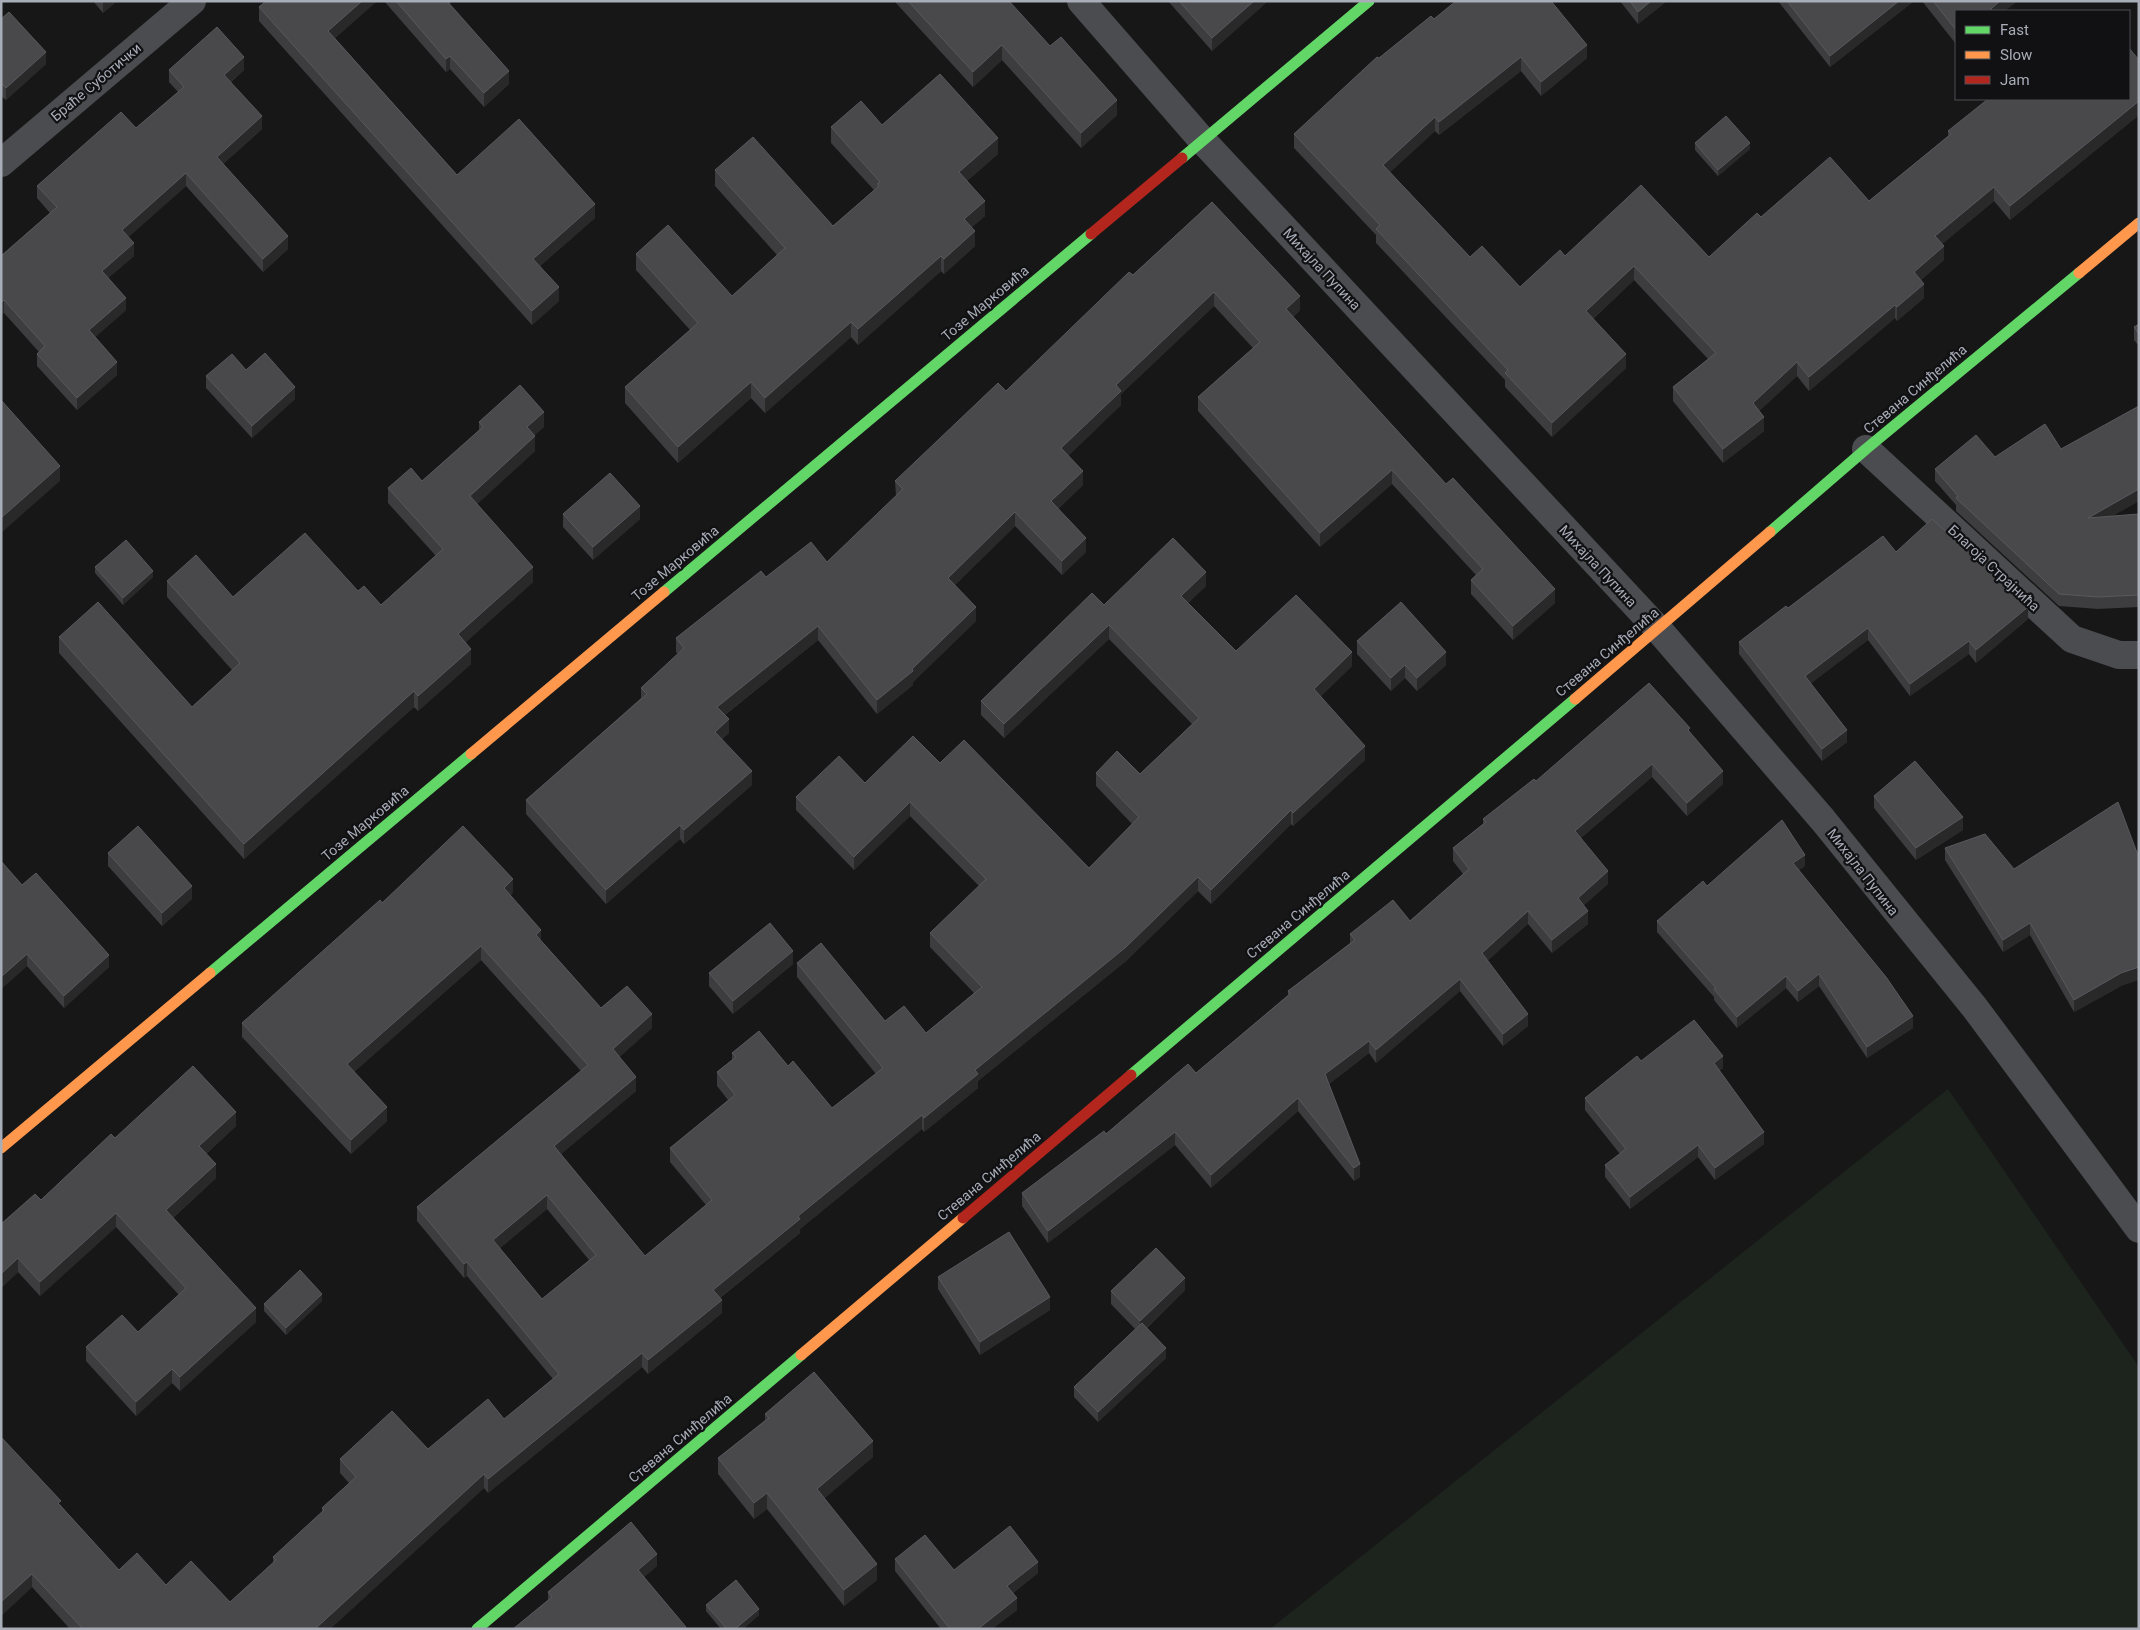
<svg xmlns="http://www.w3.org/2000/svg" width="2140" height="1630" font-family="Roboto,sans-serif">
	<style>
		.green { fill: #1d241e }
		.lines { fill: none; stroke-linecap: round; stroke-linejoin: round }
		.street { stroke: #4b4c50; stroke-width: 28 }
		.fast { stroke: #63d668; stroke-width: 11 }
		.slow { stroke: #ff974d; stroke-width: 11 }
		.jam { stroke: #b3261e; stroke-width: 11 }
		.wall { fill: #3d3d3f; fill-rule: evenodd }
		.shaded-wall { fill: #29292a }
		.building { fill: #49494c; stroke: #58595d; fill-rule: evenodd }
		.labels { text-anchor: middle; stroke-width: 4.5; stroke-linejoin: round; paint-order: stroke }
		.street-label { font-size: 14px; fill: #a8adb8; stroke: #111113 }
	</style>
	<rect width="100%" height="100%" fill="#171717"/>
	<path class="green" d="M 1948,1089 L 2139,1367 L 2139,1629 L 1270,1629 Z"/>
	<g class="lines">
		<path class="street" d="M 1081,1 L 1202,140 L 1658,629 L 1823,820 L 1975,1008 L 2139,1229
			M 1,163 L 192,1
			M 1866,449 L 2072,639 L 2119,655 L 2139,655"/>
		<path class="fast" d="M 1182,158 L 1369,1
			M 1770,532 L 1866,449 L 2079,273
			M 664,592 L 1091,234
			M 210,973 L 471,754
			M 1131,1075 L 1575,699
			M 477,1629 L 801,1355"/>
		<path class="slow" d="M 2079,273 L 2139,223
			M 1575,699 L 1770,532
			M 471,754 L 664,592
			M 1,1148 L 210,973
			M 801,1355 L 963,1218"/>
		<path class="jam" d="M 1091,234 L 1182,158
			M 963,1218 L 1131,1075"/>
	</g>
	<path class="wall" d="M 93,1 L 117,1 L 103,13 Z
		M 266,1 L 377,1 L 335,38 L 457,175 L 595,218 L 540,266 L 559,301 L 532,325 L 259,21 L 259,7 Z
		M 384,1 L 452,1 L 449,4 L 509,84 L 484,107 L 450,69 L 446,72 Z
		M 896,1 L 1009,1 L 1050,46 L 1117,115 L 1081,148 L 1002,60 L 973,87 L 896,3 Z
		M 1168,1 L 1268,1 L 1212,51 Z
		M 1620,1 L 1667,1 L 1638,24 Z
		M 1778,1 L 1914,1 L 1830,67 Z
		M 1922,1 L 2018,1 L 1956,11 L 1956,44 Z
		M 1,19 L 46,64 L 6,100 L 2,97 L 1,98 Z
		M 1434,19 L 1587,58 L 1541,96 L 1521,71 L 1439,135 L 1435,131 L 1390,172 L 1470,257 L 1520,287 L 1565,256 L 1709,257 L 1761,217 L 1869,201 L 1948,136 L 1948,131 L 2129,99 L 2139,60 L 2139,115 L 2010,220 L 1994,201 L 1942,244 L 1944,260 L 1921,280 L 1924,298 L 1897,321 L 1895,318 L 1809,391 L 1797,376 L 1759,411 L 1764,431 L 1723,463 L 1673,401 L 1673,387 L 1708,359 L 1634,280 L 1593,319 L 1626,368 L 1552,437 L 1505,387 L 1505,380 L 1376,243 L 1376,235 L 1294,148 L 1294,134 L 1379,58 Z
		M 169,70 L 244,70 L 231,82 L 262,129 L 223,164 L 288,249 L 263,272 L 186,186 L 128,237 L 134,256 L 108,278 L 126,310 L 95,337 L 117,375 L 77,410 L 37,366 L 37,354 L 39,352 L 4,313 L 1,256 L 50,213 L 37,198 L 37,186 L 136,128 L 178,92 L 169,82 Z
		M 882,125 L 998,154 L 967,181 L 985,216 L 972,227 L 975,246 L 944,274 L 941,271 L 858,345 L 851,337 L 765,413 L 751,398 L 678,463 L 625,403 L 625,387 L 690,330 L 636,270 L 636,254 L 732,296 L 777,255 L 715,186 L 715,170 L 833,226 L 874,190 L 831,143 L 831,127 Z
		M 1695,143 L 1750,149 L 1718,176 L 1695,150 Z
		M 1212,202 L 1300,310 L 1293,317 L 1555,603 L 1513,640 L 1471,594 L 1471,580 L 1476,575 L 1392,484 L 1320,547 L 1198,411 L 1198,397 L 1253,348 L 1214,306 L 1121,394 L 1121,405 L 1068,456 L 1083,485 L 1058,509 L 1086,552 L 1062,575 L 1015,526 L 955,585 L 976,621 L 913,682 L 913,685 L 877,714 L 818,640 L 725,715 L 729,733 L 722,739 L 752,785 L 684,844 L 680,839 L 606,904 L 526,814 L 526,800 L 641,698 L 641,688 L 678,654 L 676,652 L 676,638 L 766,577 L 827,562 L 896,496 L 895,481 L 1006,391 Z
		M 2139,324 L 2139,346 L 2134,340 L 2134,327 Z
		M 246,370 L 295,399 L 252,438 L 206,388 L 206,376 Z
		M 479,422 L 544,427 L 534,435 L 535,451 L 477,504 L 533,582 L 466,642 L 471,664 L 418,711 L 414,707 L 244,859 L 59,653 L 59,637 L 192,707 L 232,670 L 167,597 L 167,581 L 233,597 L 358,591 L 381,605 L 436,556 L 388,503 L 388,488 L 422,481 L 479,430 Z
		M 2061,449 L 2139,501 L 2112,516 L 2139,514 L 2139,607 L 2098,609 L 2059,606 L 1956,511 L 1956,505 L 1935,481 L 1935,469 L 1995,457 Z
		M 563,514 L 640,519 L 593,560 L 563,527 Z
		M 1896,552 L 2028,619 L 1976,663 L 1969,654 L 1910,696 L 1868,640 L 1811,683 L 1847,742 L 1822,761 L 1739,654 L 1739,642 L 1788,608 Z
		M 95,567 L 153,577 L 123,605 L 95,573 Z
		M 1206,586 L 1188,603 L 1236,651 L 1352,666 L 1321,696 L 1365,760 L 1293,826 L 1291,824 L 1211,904 L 1198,891 L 1126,961 L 978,1081 L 978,1088 L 924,1132 L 922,1129 L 800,1229 L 800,1233 L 720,1298 L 722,1313 L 648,1374 L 642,1367 L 488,1493 L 484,1488 L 330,1629 L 70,1629 L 32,1587 L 1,1616 L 1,1437 L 61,1506 L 119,1570 L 166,1585 L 230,1602 L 273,1563 L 273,1557 L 322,1512 L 322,1508 L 349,1483 L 340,1473 L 340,1459 L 428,1449 L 504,1419 L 553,1379 L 467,1276 L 464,1278 L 417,1221 L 417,1207 L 581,1071 L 481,960 L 354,1072 L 387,1121 L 351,1154 L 242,1037 L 242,1023 L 382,903 L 513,892 L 510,896 L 541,941 L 601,1008 L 652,1028 L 619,1057 L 636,1091 L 561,1154 L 645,1256 L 706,1205 L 670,1162 L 670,1148 L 728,1100 L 717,1086 L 717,1072 L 732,1060 L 732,1053 L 788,1066 L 832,1108 L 876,1074 L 797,977 L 797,963 L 885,1021 L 926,1033 L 974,993 L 930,947 L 930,933 L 979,886 L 910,816 L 854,870 L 796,810 L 796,797 L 865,783 L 940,763 L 1089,868 L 1132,824 L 1096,786 L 1096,773 L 1140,774 L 1192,724 L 1109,639 L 1004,738 L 981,715 L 981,701 L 1104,605 ZM 547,1209 L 589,1260 L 542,1299 L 500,1248 Z
		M 1357,641 L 1446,665 L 1417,691 L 1405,678 L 1391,691 L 1357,654 Z
		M 1690,733 L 1723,784 L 1687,816 L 1652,777 L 1581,838 L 1608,884 L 1584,905 L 1588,924 L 1552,953 L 1528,924 L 1487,961 L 1528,1026 L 1503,1046 L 1460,991 L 1376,1063 L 1369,1053 L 1329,1084 L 1360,1177 L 1354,1181 L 1298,1111 L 1211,1188 L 1175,1145 L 1048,1243 L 1022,1206 L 1022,1193 L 1106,1134 L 1196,1073 L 1288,995 L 1288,991 L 1350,943 L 1350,934 L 1410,921 L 1463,874 L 1453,861 L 1453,848 L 1483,824 L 1483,819 L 1536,781 Z
		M 1874,796 L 1963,830 L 1916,860 L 1874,808 Z
		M 1945,848 L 2014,869 L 2121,986 L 2074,1012 L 2030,935 L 2003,952 L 1945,860 Z
		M 108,853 L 192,899 L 162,926 L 108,866 Z
		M 1,861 L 22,885 L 109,967 L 64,1008 L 27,966 L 1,989 Z
		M 1805,866 L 1799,870 L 1913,1028 L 1867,1058 L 1819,986 L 1798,1002 L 1786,988 L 1737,1028 L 1714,1000 L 1714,997 L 1657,932 L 1657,921 L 1707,886 Z
		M 793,964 L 733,1014 L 709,986 L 709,973 Z
		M 1641,1061 L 1723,1068 L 1719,1071 L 1764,1144 L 1715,1180 L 1698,1157 L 1630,1209 L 1605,1177 L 1605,1165 L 1620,1154 L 1585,1110 L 1585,1098 Z
		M 236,1126 L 206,1154 L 216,1178 L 173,1218 L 256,1322 L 180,1391 L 172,1383 L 136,1416 L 86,1361 L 86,1347 L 138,1332 L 179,1295 L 116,1227 L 40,1296 L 18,1272 L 1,1288 L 1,1224 L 41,1200 L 115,1138 Z
		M 938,1277 L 1050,1310 L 980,1355 L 938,1289 Z
		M 1185,1290 L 1147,1328 L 1166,1358 L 1098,1422 L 1074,1397 L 1074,1387 L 1135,1329 L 1111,1304 L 1111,1291 Z
		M 322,1301 L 286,1335 L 264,1311 L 264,1304 Z
		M 765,1414 L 873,1457 L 824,1498 L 877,1580 L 844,1606 L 767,1509 L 754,1519 L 718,1474 L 718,1458 L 765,1420 Z
		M 895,1559 L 954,1570 L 1038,1573 L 1013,1593 L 1017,1610 L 992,1629 L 941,1629 L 895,1571 Z
		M 657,1566 L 644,1577 L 686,1629 L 548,1600 L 548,1592 Z
		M 706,1605 L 759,1615 L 743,1629 L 721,1629 L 706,1611 Z"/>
	<path class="shaded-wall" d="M 103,1 L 117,1 L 103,13 Z
		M 362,1 L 377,1 L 328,44 L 328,31 Z
		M 1254,1 L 1268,1 L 1212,51 L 1212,38 Z
		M 1651,1 L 1667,1 L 1638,24 L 1638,12 Z
		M 1899,1 L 1914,1 L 1830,67 L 1830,56 Z
		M 2000,1 L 2018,1 L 2005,11 L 1991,11 L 1991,9 Z
		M 1002,45 L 1002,60 L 973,87 L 973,72 Z
		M 1587,45 L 1587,58 L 1541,96 L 1541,82 Z
		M 46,52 L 46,64 L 6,100 L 6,88 Z
		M 450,56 L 450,69 L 446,72 L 446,59 Z
		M 244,57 L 244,70 L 224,87 L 224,75 Z
		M 1521,57 L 1521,71 L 1439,135 L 1439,122 Z
		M 509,71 L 509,84 L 484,107 L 484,93 Z
		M 2,84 L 2,97 L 1,98 L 1,85 Z
		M 1117,100 L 1117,115 L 1081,148 L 1081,133 Z
		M 2139,101 L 2139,115 L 2010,220 L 2010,206 Z
		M 262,116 L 262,129 L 217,169 L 217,157 Z
		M 1435,117 L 1435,131 L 1383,179 L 1383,165 Z
		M 998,138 L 998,154 L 959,188 L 959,172 Z
		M 1750,143 L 1750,149 L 1718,176 L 1718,170 Z
		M 186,173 L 186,186 L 122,243 L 122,230 Z
		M 1994,187 L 1994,201 L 1935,250 L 1935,236 Z
		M 985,201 L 985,216 L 964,234 L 964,219 Z
		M 595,204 L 595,218 L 533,272 L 533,259 Z
		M 975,231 L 975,246 L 944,274 L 944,259 Z
		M 288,236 L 288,249 L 263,272 L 263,259 Z
		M 134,243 L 134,256 L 102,283 L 102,271 Z
		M 1944,246 L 1944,260 L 1914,286 L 1914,272 Z
		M 941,256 L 941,271 L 858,345 L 858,329 Z
		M 1634,266 L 1634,280 L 1586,325 L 1586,311 Z
		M 1924,284 L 1924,298 L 1897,321 L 1897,307 Z
		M 559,287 L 559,301 L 532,325 L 532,311 Z
		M 1214,292 L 1214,306 L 1121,394 L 1121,405 L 1061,463 L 1061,448 L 1116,385 Z
		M 1300,296 L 1300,310 L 1286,323 L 1286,309 Z
		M 126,298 L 126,310 L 89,343 L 89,330 Z
		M 4,300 L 4,313 L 1,315 L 1,303 Z
		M 1895,305 L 1895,318 L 1809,391 L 1809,377 Z
		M 851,322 L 851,337 L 765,413 L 765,398 Z
		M 1626,354 L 1626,368 L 1552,437 L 1552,423 Z
		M 117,362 L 117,375 L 77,410 L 77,398 Z
		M 1797,362 L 1797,376 L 1753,417 L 1753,403 Z
		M 751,382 L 751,398 L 678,463 L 678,447 Z
		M 295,387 L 295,399 L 252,438 L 252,426 Z
		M 544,412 L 544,427 L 527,442 L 527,427 Z
		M 1764,417 L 1764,431 L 1723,463 L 1723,449 Z
		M 535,436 L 535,451 L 470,511 L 470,496 Z
		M 60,466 L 60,481 L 1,533 L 1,518 Z
		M 1392,470 L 1392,484 L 1320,547 L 1320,533 Z
		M 1083,471 L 1083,485 L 1051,516 L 1051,501 Z
		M 2139,489 L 2139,501 L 2088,530 L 2088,518 Z
		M 640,506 L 640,519 L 593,560 L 593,547 Z
		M 1015,512 L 1015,526 L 948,592 L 948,578 Z
		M 1086,538 L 1086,552 L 1062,575 L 1062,561 Z
		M 533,567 L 533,582 L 458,649 L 458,634 Z
		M 153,571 L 153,577 L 123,605 L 123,598 Z
		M 1206,572 L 1206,586 L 1181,610 L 1181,596 Z
		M 1555,589 L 1555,603 L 1513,640 L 1513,626 Z
		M 976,607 L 976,621 L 913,682 L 913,685 L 877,714 L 877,700 L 912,669 Z
		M 2028,607 L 2028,619 L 1976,663 L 1976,650 Z
		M 1109,625 L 1109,639 L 1004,738 L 1004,724 Z
		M 818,626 L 818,640 L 717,721 L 717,707 Z
		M 1868,628 L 1868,640 L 1805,688 L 1805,676 Z
		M 1969,641 L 1969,654 L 1910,696 L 1910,684 Z
		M 471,649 L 471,664 L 418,711 L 418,696 Z
		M 1352,652 L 1352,666 L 1314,703 L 1314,689 Z
		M 1446,652 L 1446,665 L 1417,691 L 1417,678 Z
		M 1405,665 L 1405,678 L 1391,691 L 1391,678 Z
		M 414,691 L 414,707 L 244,859 L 244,844 Z
		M 729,719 L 729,733 L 715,746 L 715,732 Z
		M 1847,730 L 1847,742 L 1822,761 L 1822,749 Z
		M 1365,746 L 1365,760 L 1293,826 L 1293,813 Z
		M 1652,764 L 1652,777 L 1575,843 L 1575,831 Z
		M 752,771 L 752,785 L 684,844 L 684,830 Z
		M 1723,771 L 1723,784 L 1687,816 L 1687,803 Z
		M 910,802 L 910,816 L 854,870 L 854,857 Z
		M 1291,810 L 1291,824 L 1211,904 L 1211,890 Z
		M 1963,817 L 1963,830 L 1916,860 L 1916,848 Z
		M 680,825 L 680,839 L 606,904 L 606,890 Z
		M 1805,855 L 1805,866 L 1793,874 L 1793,863 Z
		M 1608,871 L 1608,884 L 1578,910 L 1578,898 Z
		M 1198,877 L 1198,891 L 1126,961 L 978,1081 L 978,1088 L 924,1132 L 924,1118 L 975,1070 Z
		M 513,879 L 513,892 L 504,902 L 504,888 Z
		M 192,886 L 192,899 L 162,926 L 162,913 Z
		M 1528,911 L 1528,924 L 1482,966 L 1482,953 Z
		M 1588,911 L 1588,924 L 1552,953 L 1552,940 Z
		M 2030,923 L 2030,935 L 2003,952 L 2003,940 Z
		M 541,930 L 541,944 L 536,935 Z
		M 481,946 L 481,960 L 347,1078 L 347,1064 Z
		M 793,951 L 793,964 L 733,1014 L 733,1001 Z
		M 27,954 L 27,966 L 1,989 L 1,977 Z
		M 109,955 L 109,967 L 64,1008 L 64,996 Z
		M 2139,967 L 2139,980 L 2121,986 L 2074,1012 L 2074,1000 L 2121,973 Z
		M 1819,974 L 1819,986 L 1798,1002 L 1798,991 Z
		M 1786,976 L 1786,988 L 1737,1028 L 1737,1017 Z
		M 1460,979 L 1460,991 L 1376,1063 L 1376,1050 Z
		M 652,1014 L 652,1028 L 613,1063 L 613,1049 Z
		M 1528,1014 L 1528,1026 L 1503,1046 L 1503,1034 Z
		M 1913,1016 L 1913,1028 L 1867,1058 L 1867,1047 Z
		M 1369,1041 L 1369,1053 L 1325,1087 L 1325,1074 Z
		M 1723,1056 L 1723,1068 L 1714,1075 L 1714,1063 Z
		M 636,1077 L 636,1091 L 554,1160 L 554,1146 Z
		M 1298,1098 L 1298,1111 L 1211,1188 L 1211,1175 Z
		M 387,1107 L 387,1121 L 351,1154 L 351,1140 Z
		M 236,1112 L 236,1126 L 199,1160 L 199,1146 Z
		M 922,1115 L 922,1129 L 800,1229 L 800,1233 L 713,1303 L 713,1290 L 798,1216 Z
		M 1175,1132 L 1175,1145 L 1048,1243 L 1048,1231 Z
		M 1764,1132 L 1764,1144 L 1715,1180 L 1715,1168 Z
		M 1698,1145 L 1698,1157 L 1630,1209 L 1630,1197 Z
		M 216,1164 L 216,1178 L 166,1224 L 166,1210 Z
		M 1360,1164 L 1360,1177 L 1354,1181 L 1354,1168 Z
		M 547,1195 L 547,1209 L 493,1254 L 493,1240 Z
		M 116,1213 L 116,1227 L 40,1296 L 40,1282 Z
		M 18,1258 L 18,1272 L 1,1288 L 1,1274 Z
		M 467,1262 L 467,1276 L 464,1278 L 464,1264 Z
		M 1185,1278 L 1185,1290 L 1140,1334 L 1140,1321 Z
		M 322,1294 L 322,1301 L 286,1335 L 286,1328 Z
		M 1050,1297 L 1050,1310 L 980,1355 L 980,1342 Z
		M 722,1300 L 722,1313 L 648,1374 L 648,1360 Z
		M 256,1308 L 256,1322 L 180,1391 L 180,1377 Z
		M 1166,1348 L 1166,1358 L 1098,1422 L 1098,1412 Z
		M 642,1353 L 642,1367 L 488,1493 L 488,1479 Z
		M 172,1369 L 172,1383 L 136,1416 L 136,1402 Z
		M 873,1441 L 873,1457 L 817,1505 L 817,1489 Z
		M 484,1474 L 484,1488 L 330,1629 L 315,1629 Z
		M 767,1493 L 767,1509 L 754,1519 L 754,1503 Z
		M 657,1554 L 657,1566 L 638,1582 L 638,1570 Z
		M 1038,1562 L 1038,1573 L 1007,1597 L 1007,1586 Z
		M 877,1564 L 877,1580 L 844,1606 L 844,1590 Z
		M 32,1574 L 32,1587 L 1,1616 L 1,1602 Z
		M 1017,1598 L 1017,1610 L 992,1629 L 978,1629 Z
		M 759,1609 L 759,1615 L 743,1629 L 735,1629 Z"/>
	<path class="building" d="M 266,1 L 362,1 L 328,31 L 457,175 L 519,119 L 595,204 L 533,259 L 559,287 L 532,311 L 259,7 Z
		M 396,1 L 447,1 L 509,71 L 484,93 L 450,56 L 446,59 Z
		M 908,1 L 1009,1 L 1050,46 L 1061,37 L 1117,100 L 1081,133 L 1002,45 L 973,72 Z
		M 1179,1 L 1254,1 L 1212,38 Z
		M 1456,1 L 1551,1 L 1587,45 L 1541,82 L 1521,57 L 1439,122 L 1435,117 L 1383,165 L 1470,257 L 1482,246 L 1520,287 L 1560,250 L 1565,256 L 1641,185 L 1709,257 L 1757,213 L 1761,217 L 1830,157 L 1869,201 L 1951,134 L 1948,131 L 1988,99 L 2129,99 L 2129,48 L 2139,60 L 2139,101 L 2010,206 L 1994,187 L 1935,236 L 1944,246 L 1914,272 L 1924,284 L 1897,307 L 1895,305 L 1809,377 L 1797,362 L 1753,403 L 1764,417 L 1723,449 L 1673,387 L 1716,353 L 1634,266 L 1586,311 L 1626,354 L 1552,423 L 1505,373 L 1508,370 L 1376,229 L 1380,225 L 1294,134 L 1377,57 L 1379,58 L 1431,16 L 1434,19 Z
		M 1630,1 L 1651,1 L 1638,12 Z
		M 1787,1 L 1899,1 L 1830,56 Z
		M 1933,1 L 2000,1 L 1991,9 L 1992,11 L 1956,11 L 1956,30 Z
		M 9,12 L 46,52 L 6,88 L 2,84 L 1,85 L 1,19 Z
		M 217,27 L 244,57 L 224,75 L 262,116 L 217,157 L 288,236 L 263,259 L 186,173 L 122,230 L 134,243 L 102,271 L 126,298 L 89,330 L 117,362 L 77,398 L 37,354 L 45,346 L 4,300 L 1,303 L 1,256 L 57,207 L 37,186 L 121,112 L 136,128 L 184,87 L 169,70 Z
		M 940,74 L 998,138 L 959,172 L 985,201 L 964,219 L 975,231 L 944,259 L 941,256 L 858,329 L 851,322 L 765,398 L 751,382 L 678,447 L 625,387 L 698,323 L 636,254 L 668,225 L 732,296 L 785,248 L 715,170 L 753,137 L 833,226 L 879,186 L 877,184 L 880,182 L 831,127 L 861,101 L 882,125 Z
		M 1726,116 L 1750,143 L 1718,170 L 1695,143 Z
		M 1212,202 L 1300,296 L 1286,309 L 1446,484 L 1453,478 L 1555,589 L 1513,626 L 1471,580 L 1483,569 L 1392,470 L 1320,533 L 1198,397 L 1260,342 L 1214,292 L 1116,385 L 1121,391 L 1061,448 L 1083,471 L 1051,501 L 1086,538 L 1062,561 L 1015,512 L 948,578 L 976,607 L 912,669 L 913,671 L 877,700 L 818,626 L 717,707 L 729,719 L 715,732 L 752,771 L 684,830 L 680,825 L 606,890 L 526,800 L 647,694 L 641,688 L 684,648 L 676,638 L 761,571 L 766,577 L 811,542 L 827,562 L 903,489 L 895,481 L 998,383 L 1006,391 L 1129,272 L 1133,275 Z
		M 2139,324 L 2139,334 L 2134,327 Z
		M 265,353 L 295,387 L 252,426 L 206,376 L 232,354 L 246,370 Z
		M 520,385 L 544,412 L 527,427 L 535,436 L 470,496 L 533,567 L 458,634 L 471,649 L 418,696 L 414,691 L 244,844 L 59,637 L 98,602 L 192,707 L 240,663 L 167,581 L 196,555 L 233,597 L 305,533 L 358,591 L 364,586 L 381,605 L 443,549 L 388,488 L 411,468 L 422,481 L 483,427 L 479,422 Z
		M 1,400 L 60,466 L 1,518 Z
		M 2139,406 L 2139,489 L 2088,518 L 2139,514 L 2139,595 L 2098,597 L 2059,594 L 1956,498 L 1958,496 L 1935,469 L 1976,435 L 1995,457 L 2045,424 L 2061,449 Z
		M 610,473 L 640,506 L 593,547 L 563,514 Z
		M 1932,519 L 2028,607 L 1976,650 L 1969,641 L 1910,684 L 1868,628 L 1805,676 L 1847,730 L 1822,749 L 1739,642 L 1786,606 L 1788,608 L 1883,536 L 1896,552 Z
		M 1173,538 L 1206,572 L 1181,596 L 1236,651 L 1296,595 L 1352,652 L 1314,689 L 1365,746 L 1293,813 L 1291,810 L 1211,890 L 1198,877 L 1126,947 L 975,1070 L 978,1074 L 924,1118 L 922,1115 L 798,1216 L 800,1219 L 713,1290 L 722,1300 L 648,1360 L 642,1353 L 488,1479 L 484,1474 L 315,1629 L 83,1629 L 32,1574 L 1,1602 L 1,1437 L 61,1501 L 58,1503 L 119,1570 L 137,1553 L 166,1585 L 191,1561 L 230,1602 L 276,1560 L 273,1557 L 324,1510 L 322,1508 L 356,1477 L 340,1459 L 392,1411 L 428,1449 L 488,1399 L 504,1419 L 559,1374 L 467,1262 L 464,1264 L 417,1207 L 588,1065 L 481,946 L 347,1064 L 387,1107 L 351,1140 L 242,1023 L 380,900 L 382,903 L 463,826 L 513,879 L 504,888 L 541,930 L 536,935 L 601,1008 L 627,986 L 652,1014 L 613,1049 L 636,1077 L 554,1146 L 645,1256 L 712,1200 L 670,1148 L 735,1095 L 717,1072 L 736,1057 L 732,1053 L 759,1031 L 788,1066 L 793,1061 L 832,1108 L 883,1068 L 797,963 L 821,943 L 885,1021 L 904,1006 L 926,1033 L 982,987 L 930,933 L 986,879 L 910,802 L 854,857 L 796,797 L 839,756 L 865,783 L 913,736 L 940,763 L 964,740 L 1089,868 L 1139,817 L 1096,773 L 1117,751 L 1140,774 L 1199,718 L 1109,625 L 1004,724 L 981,701 L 1092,593 L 1104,605 ZM 547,1195 L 596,1255 L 542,1299 L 493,1240 Z
		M 126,540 L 153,571 L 123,598 L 95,567 Z
		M 1401,602 L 1446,652 L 1417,678 L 1405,665 L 1391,678 L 1357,641 Z
		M 1649,683 L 1690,728 L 1688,730 L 1723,771 L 1687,803 L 1652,764 L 1575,831 L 1608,871 L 1578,898 L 1588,911 L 1552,940 L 1528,911 L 1482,953 L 1528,1014 L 1503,1034 L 1460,979 L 1376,1050 L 1369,1041 L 1325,1074 L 1360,1164 L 1354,1168 L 1298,1098 L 1211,1175 L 1175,1132 L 1048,1231 L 1022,1193 L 1104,1131 L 1106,1134 L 1188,1064 L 1196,1073 L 1290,994 L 1288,991 L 1355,940 L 1350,934 L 1393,900 L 1410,921 L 1469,869 L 1453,848 L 1486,822 L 1483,819 L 1534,779 L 1536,781 Z
		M 1915,761 L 1963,817 L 1916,848 L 1874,796 Z
		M 2118,802 L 2139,858 L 2139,967 L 2121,973 L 2074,1000 L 2030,923 L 2003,940 L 1945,848 L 1985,834 L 2014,869 Z
		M 1782,820 L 1805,855 L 1793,863 L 1886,977 L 1913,1016 L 1867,1047 L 1819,974 L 1798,991 L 1786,976 L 1737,1017 L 1714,989 L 1716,988 L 1657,921 L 1703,881 L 1707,886 Z
		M 138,826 L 192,886 L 162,913 L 108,853 Z
		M 1,861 L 22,885 L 36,873 L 109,955 L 64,996 L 27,954 L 1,977 Z
		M 770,923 L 793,951 L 733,1001 L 709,973 Z
		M 1694,1020 L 1723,1056 L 1714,1063 L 1764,1132 L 1715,1168 L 1698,1145 L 1630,1197 L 1605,1165 L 1626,1149 L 1585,1098 L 1637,1056 L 1641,1061 Z
		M 193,1066 L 236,1112 L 199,1146 L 216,1164 L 166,1210 L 256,1308 L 180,1377 L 172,1369 L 136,1402 L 86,1347 L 122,1315 L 138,1332 L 186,1288 L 116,1213 L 40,1282 L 18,1258 L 1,1274 L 1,1224 L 35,1194 L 41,1200 L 111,1134 L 115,1138 Z
		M 1009,1232 L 1050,1297 L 980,1342 L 938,1277 Z
		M 1156,1248 L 1185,1278 L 1140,1321 L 1111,1291 Z
		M 300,1270 L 322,1294 L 286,1328 L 264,1304 Z
		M 1142,1323 L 1166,1348 L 1098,1412 L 1074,1387 Z
		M 814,1372 L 873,1441 L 817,1489 L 877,1564 L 844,1590 L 767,1493 L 754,1503 L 718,1458 L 769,1418 L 765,1414 Z
		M 631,1522 L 657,1554 L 638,1570 L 686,1627 L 684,1629 L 513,1629 L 552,1597 L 548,1592 Z
		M 1010,1526 L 1038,1562 L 1007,1586 L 1017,1598 L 978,1629 L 950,1629 L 895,1559 L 925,1535 L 954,1570 Z
		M 736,1580 L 759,1609 L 735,1629 L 727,1629 L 706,1605 Z"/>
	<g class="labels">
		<g class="street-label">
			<text transform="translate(96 82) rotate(-40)" y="5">Браће Суботички</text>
			<text transform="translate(1322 269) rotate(47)" y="5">Михајла Пупина</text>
			<text transform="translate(985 303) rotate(-40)" y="5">Тозе Марковића</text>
			<text transform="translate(1915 389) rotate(-40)" y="5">Стевана Синђелића</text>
			<text transform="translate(675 563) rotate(-40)" y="5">Тозе Марковића</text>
			<text transform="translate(1598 566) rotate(47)" y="5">Михајла Пупина</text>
			<text transform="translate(1994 568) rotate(43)" y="5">Благоја Страјнића</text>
			<text transform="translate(1607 652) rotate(-40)" y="5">Стевана Синђелића</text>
			<text transform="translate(365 823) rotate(-40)" y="5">Тозе Марковића</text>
			<text transform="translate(1863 872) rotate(52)" y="5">Михајла Пупина</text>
			<text transform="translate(1298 914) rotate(-40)" y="5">Стевана Синђелића</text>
			<text transform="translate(989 1176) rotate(-40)" y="5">Стевана Синђелића</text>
			<text transform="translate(680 1438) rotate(-40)" y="5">Стевана Синђелића</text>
		</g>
	</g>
	<rect width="2140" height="1630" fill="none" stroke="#a8adb8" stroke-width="5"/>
	<rect x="1955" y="10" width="175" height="90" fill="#111113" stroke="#4d4f55"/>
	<rect x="1965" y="26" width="25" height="8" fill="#63d668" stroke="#4d4f55"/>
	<text x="2000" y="35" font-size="15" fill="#a8adb8">Fast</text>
	<rect x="1965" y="51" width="25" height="8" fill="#ff974d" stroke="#4d4f55"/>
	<text x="2000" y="60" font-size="15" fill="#a8adb8">Slow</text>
	<rect x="1965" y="76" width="25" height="8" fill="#b3261e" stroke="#4d4f55"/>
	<text x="2000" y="85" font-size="15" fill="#a8adb8">Jam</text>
</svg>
